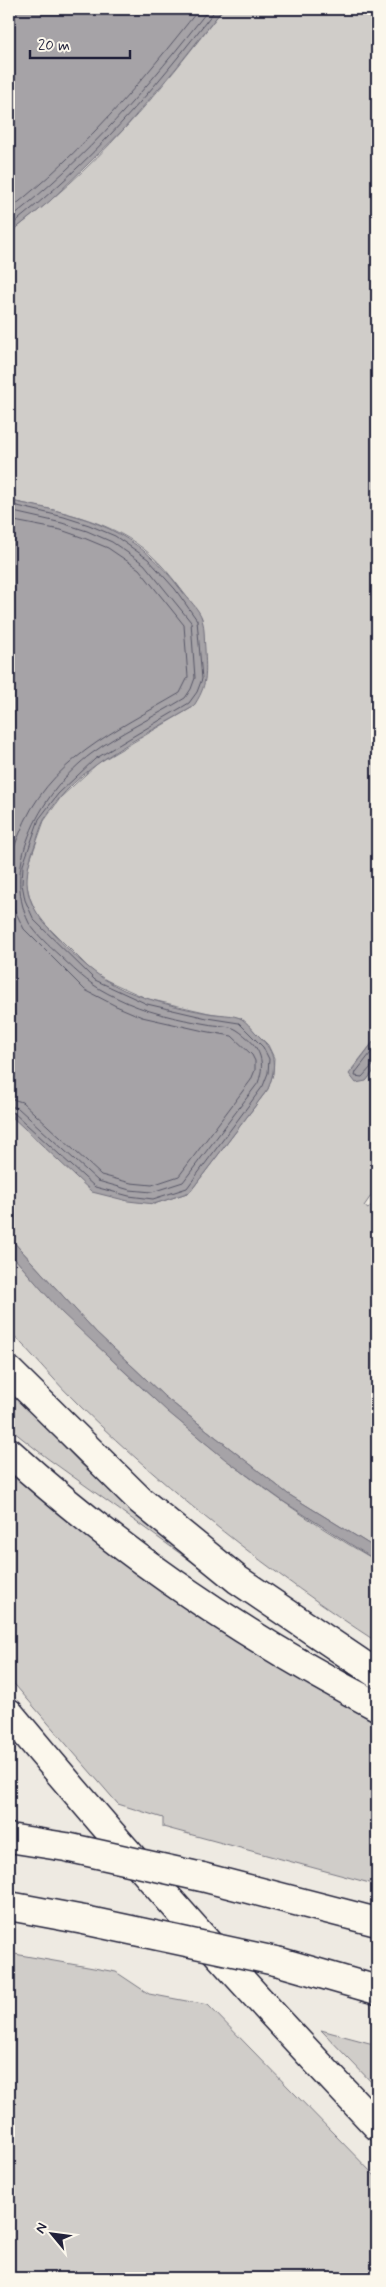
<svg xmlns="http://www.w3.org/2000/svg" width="386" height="2287" font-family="Mynerve,sans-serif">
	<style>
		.green { fill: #d0cdc9; stroke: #797882 }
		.water { fill: #a6a3a7; stroke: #716f7c }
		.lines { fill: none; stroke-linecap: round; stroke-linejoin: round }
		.shore { stroke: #575666; stroke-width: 1 }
		.highway-casing { stroke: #22223b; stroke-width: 31 }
		.highway { stroke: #fbf7ec; stroke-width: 28 }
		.highway-bridge-casing { stroke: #22223b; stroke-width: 31; stroke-linecap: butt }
		.highway-bridge { stroke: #fbf7ec; stroke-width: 28 }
	</style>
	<rect width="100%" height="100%" fill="#eeeae2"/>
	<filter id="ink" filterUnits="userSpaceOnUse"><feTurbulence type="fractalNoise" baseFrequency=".02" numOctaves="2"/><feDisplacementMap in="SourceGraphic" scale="10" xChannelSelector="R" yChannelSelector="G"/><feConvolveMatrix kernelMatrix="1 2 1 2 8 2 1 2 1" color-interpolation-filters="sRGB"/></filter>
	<g filter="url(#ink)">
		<path class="green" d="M 223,9 L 377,9 L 377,1037 L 352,1069 L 366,1081 L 377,1067 L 377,1187 L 364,1206 L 368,1209 L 377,1199 L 377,1549 L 288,1494 L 165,1397 L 96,1332 L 9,1237 L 9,1114 L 154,1204 L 190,1192 L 268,1089 L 273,1074 L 274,1058 L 268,1045 L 241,1018 L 209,1013 L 148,999 L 97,976 L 38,917 L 30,898 L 26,882 L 28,866 L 44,821 L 61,797 L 98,763 L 193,707 L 202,618 C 186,597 171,573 151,555 C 113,521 64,512 16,502 L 9,499 L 9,234 C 50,202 89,168 124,129 C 160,91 191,50 223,9 Z
			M 9,1252 C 116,1373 236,1481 377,1561 L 377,1642 C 271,1573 172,1495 81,1407 C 56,1383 33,1355 9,1330 Z
			M 9,1389 L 82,1465 L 234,1592 L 47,1458 L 9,1428 Z
			M 9,1471 L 139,1575 L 217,1629 L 377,1724 L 377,1885 L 163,1827 L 163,1818 L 118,1804 L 9,1678 Z
			M 9,1953 L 116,1972 L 149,1994 L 208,2005 L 377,2178 L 377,2278 L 9,2278 Z
			M 321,2030 L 377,2045 L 377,2088 Z"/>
		<path class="water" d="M 16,9 L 223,9 L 177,67 L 124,129 L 50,201 L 9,234 L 9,14 Z
			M 9,499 L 16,502 C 89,516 136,530 182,591 C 188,599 200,610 202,619 C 205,628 204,640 205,649 C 206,674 208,685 193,707 C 141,738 76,765 44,820 C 40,828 38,837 35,845 C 20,884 26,904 54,934 C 74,956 96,977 124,990 C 151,1001 180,1008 208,1013 C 218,1015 233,1014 242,1019 C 246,1022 251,1027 255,1032 C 275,1051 278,1063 268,1089 L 190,1192 L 154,1204 L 128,1201 L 92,1192 L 9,1114 Z
			M 377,1037 L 377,1067 L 366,1081 L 356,1083 L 349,1074 Z
			M 9,1237 L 96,1332 L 165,1397 L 288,1494 L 377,1549 L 377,1561 L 284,1502 L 226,1460 L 168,1412 L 62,1313 L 9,1252 Z"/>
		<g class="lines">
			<path class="shore" d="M 9,210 C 82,152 142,82 199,9
				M 9,219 C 86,159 149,86 209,9
				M 9,227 C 92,162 152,92 216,9
				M 9,504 L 64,517 L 89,525 L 115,536 L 148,559 L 175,589 L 197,620 L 202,679 L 197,692 L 189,703 L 95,759 L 58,794 L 39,819 L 23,865 L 22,884 L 25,900 L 34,920 L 95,980 L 147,1004 L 207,1018 L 239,1023 L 263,1047 L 269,1059 L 268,1073 L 263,1086 L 187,1188 L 153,1199 L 129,1196 L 95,1187 L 14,1113 L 9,1112
				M 9,511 L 62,523 L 87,531 L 112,542 L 144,564 L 191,622 L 195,678 L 191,689 L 185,698 C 154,717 119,733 91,754 C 44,789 0,864 29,923 C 37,935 49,946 60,956 C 80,975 91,986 117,998 C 145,1012 177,1019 207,1024 C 216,1026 230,1025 237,1030 C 258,1044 267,1059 258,1083 L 183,1182 L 152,1192 L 130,1190 L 98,1181 L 18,1108 L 9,1106
				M 9,520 L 61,530 L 84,538 L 108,548 L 139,569 L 184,625 L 188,677 L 180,693 C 116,731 47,760 19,835 C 15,845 10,857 9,868
				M 9,890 L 12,905 L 24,929 L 85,990 L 116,1006 L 142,1017 L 204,1031 L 232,1036 L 252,1055 L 255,1061 L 255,1070 L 251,1080 L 179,1176 L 152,1185 L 131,1183 L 101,1175 L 22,1102 L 9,1098
				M 377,1045 L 356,1072 L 355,1076 L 362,1077 L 372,1066 L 377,1065"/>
			<g class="highway-casing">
				<path id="highway" d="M 9,1371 L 141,1501 L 238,1580 L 377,1674
					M 9,1452 C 120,1553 244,1636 377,1706
					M 9,1713 C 127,1855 250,1992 377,2126
					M 202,1877 L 377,1922
					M 9,1906 L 84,1920
					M 280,1962 L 377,1990"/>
			</g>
			<use href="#highway" class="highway"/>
			<g class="highway-bridge-casing">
				<path id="highway-bridge" d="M 9,1838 L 66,1847 L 202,1877
					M 84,1920 L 280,1962"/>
			</g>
			<use href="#highway-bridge" class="highway-bridge"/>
		</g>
	</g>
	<rect width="386" height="2287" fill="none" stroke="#fbf7ec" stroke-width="30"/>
	<rect x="15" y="15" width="356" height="2257" fill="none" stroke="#22223b" stroke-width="2" filter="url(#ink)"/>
	<g transform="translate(52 2234) rotate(299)" stroke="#fbf7ec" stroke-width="4" paint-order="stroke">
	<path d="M0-4L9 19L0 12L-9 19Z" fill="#22223b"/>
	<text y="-8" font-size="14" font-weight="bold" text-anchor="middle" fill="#22223b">N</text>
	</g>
	<path d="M30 50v8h100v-8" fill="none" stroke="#22223b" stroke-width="2.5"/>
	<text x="38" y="50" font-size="15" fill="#22223b" stroke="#fbf7ec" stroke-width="4" paint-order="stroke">20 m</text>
</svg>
